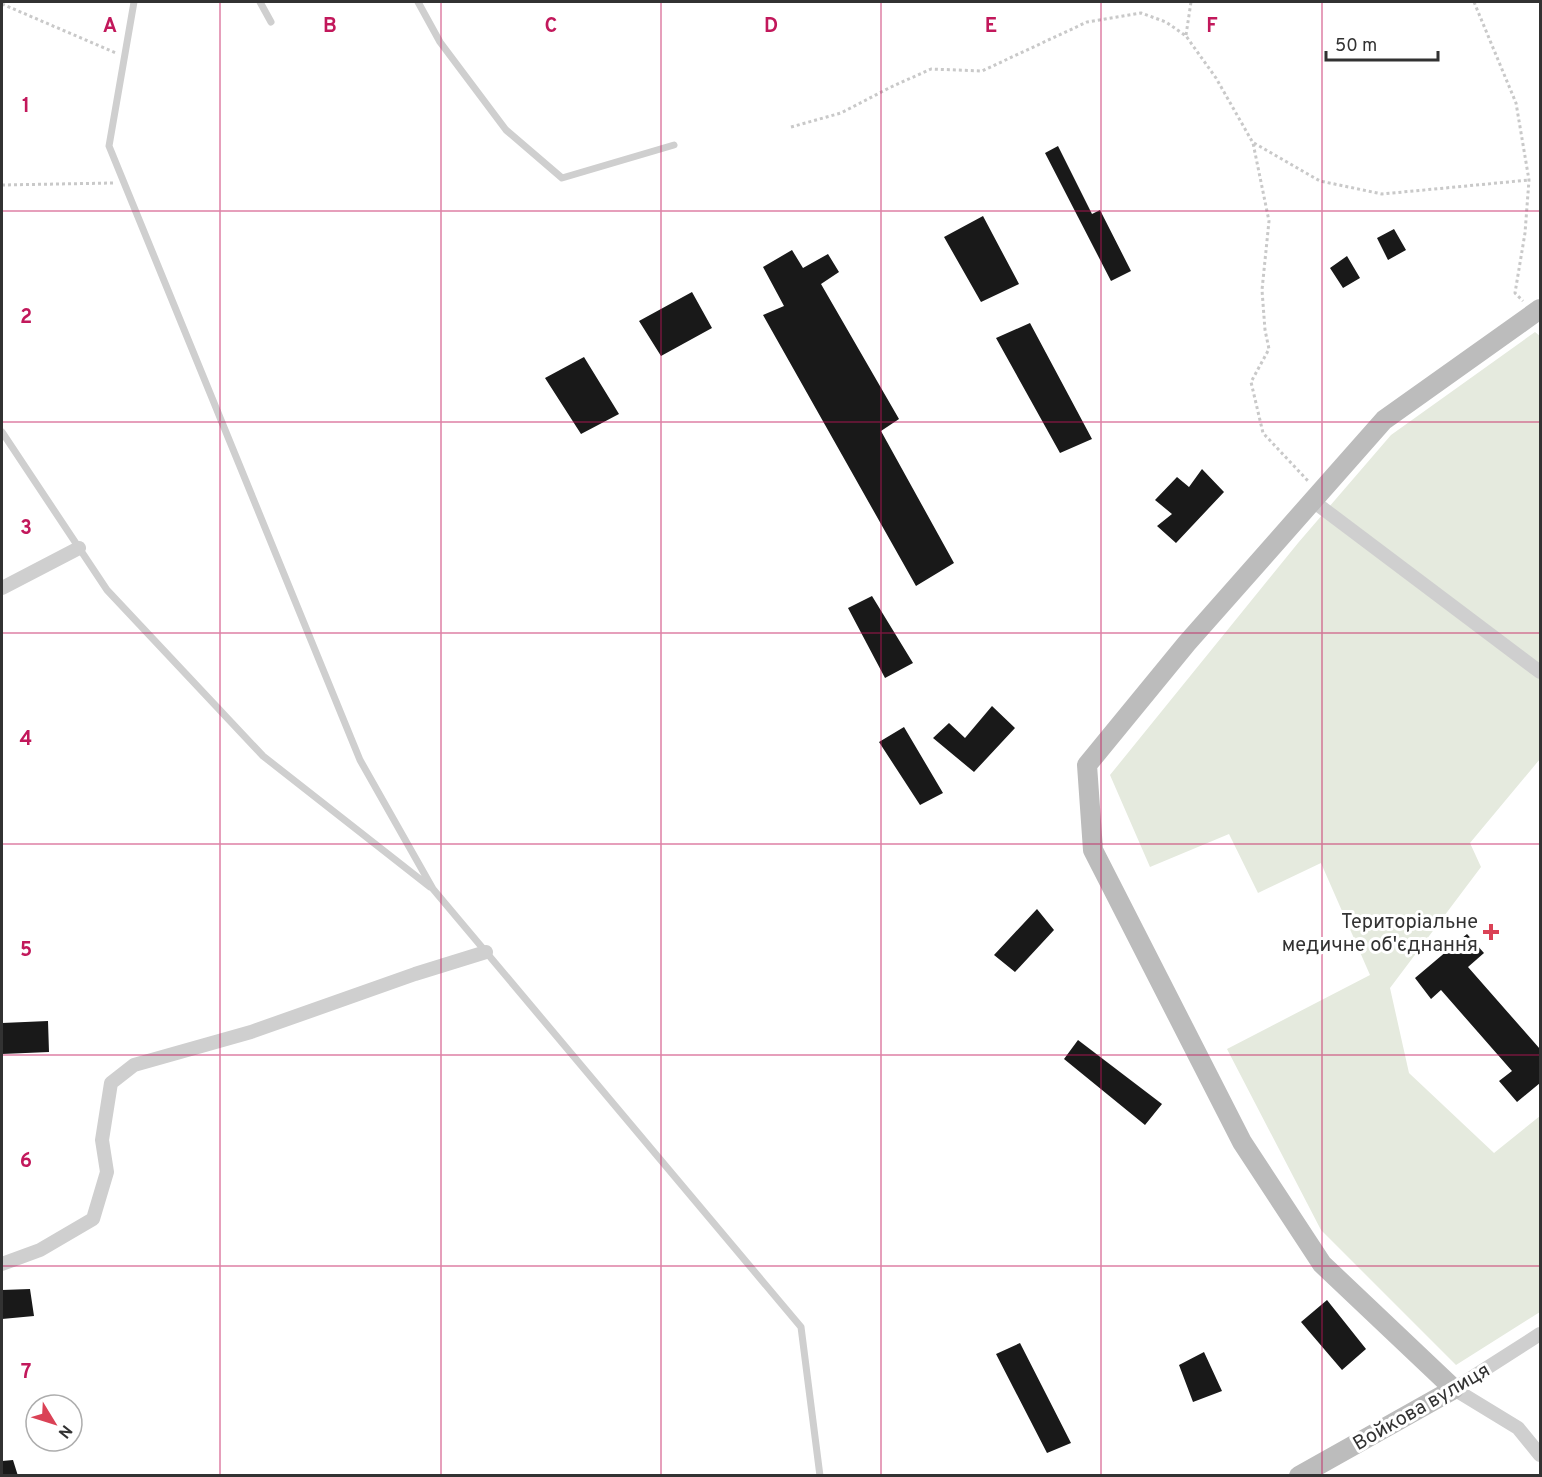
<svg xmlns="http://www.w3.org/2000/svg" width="1542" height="1477" font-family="Overpass,sans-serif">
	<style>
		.green { fill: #e5eade }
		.building { fill: #191919 }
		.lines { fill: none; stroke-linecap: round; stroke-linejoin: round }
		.path { stroke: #c9c9c9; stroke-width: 3; stroke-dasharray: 3 3; stroke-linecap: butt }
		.lane { stroke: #cfcfcf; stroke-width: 7 }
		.street { stroke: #cfcfcf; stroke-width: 14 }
		.secondary { stroke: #bcbcbc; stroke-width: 20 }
		.grid { fill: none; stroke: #c2185b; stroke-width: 1.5; stroke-opacity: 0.55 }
		.poi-dot { fill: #da4256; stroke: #fff; stroke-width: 2 }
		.labels { text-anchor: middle; stroke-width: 6; stroke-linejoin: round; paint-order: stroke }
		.poi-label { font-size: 20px; fill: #323232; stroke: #fff; text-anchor: end }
		.street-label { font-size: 20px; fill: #323232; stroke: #fff }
		.grid-label { font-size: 20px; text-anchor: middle; font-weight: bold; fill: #c2185b; stroke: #fff; stroke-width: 6; stroke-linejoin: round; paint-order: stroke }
	</style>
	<rect width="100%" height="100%" fill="#fff"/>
	<path class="green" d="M 1535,332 L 1540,336 L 1540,759 L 1470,843 L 1481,867 L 1390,988 L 1409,1073 L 1494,1153 L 1540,1116 L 1540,1312 L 1456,1365 L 1321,1230 L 1227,1049 L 1370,975 L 1321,863 L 1258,893 L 1229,834 L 1150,867 L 1110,775 L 1298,543 L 1391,435 Z"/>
	<path class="building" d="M 1058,146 L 1092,214 L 1100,210 L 1131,271 L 1111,281 L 1045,153 Z
		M 983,216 L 1019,284 L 981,302 L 944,237 Z
		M 1394,229 L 1406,250 L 1388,260 L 1377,238 Z
		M 792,250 L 803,268 L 828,254 L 839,272 L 821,284 L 899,419 L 881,431 L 954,563 L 916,586 L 763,315 L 784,306 L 763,267 Z
		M 1347,256 L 1360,278 L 1343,288 L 1330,268 Z
		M 692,292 L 712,328 L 661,356 L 639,321 Z
		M 1030,323 L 1092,439 L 1060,453 L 996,338 Z
		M 584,357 L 619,414 L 581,434 L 545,378 Z
		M 1202,469 L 1224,492 L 1176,543 L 1157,526 L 1172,514 L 1155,500 L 1177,477 L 1189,487 Z
		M 872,596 L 913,663 L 885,678 L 848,608 Z
		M 992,706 L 1015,728 L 974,772 L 933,738 L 949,723 L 965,738 Z
		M 904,727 L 943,793 L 920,805 L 879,742 Z
		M 1037,909 L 1054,930 L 1015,972 L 994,955 Z
		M 1467,934 L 1484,953 L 1468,967 L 1540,1049 L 1540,1083 L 1517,1102 L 1499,1081 L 1512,1071 L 1441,990 L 1431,999 L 1415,978 Z
		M 48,1021 L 49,1052 L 2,1054 L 2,1023 Z
		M 1078,1040 L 1162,1104 L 1145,1125 L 1064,1059 Z
		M 30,1289 L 34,1316 L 2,1319 L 2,1290 Z
		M 1327,1300 L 1366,1349 L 1342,1370 L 1301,1322 Z
		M 1020,1343 L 1071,1443 L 1047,1453 L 996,1354 Z
		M 1204,1352 L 1222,1391 L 1193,1402 L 1179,1365 Z
		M 13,1460 L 18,1476 L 2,1476 L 2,1461 Z"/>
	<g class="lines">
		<path class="path" d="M 1474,2 L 1516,103 L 1529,180 L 1525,233 L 1515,293 L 1523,301
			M 2,4 L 116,53
			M 1186,35 L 1191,2
			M 791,127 L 841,113 L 891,87 L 931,69 L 982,71 L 1087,22 L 1141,13 L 1166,22 L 1186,36 L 1216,78 L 1253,143 L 1269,221 L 1262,290 L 1265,330 L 1269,349 L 1251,382 L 1263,433 L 1309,482
			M 1254,143 L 1320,181 L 1382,194 L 1529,180
			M 2,185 L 113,183"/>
		<path class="lane" d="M 134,2 L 109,146 L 360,760 L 433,889 L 801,1327 L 820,1476
			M 260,2 L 271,22
			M 418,2 L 440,42 L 506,130 L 562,178 L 674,145
			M 2,432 L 107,590 L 263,756 L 430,887"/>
		<path class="street" d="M 1313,501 L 1540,672
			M 2,588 L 79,548
			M 2,1264 L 40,1250 L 93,1219 L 107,1172 L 102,1140 L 111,1083 L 134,1065 L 251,1032 L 415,974 L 486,952
			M 1540,1334 L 1454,1389 L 1518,1428 L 1540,1455"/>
		<path class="secondary" d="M 1299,1476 L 1454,1389 L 1322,1264 L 1242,1142 L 1093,850 L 1087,765 L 1187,643 L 1384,420 L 1540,309"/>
	</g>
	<path class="grid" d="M 220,2 L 220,1476M 441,2 L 441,1476M 661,2 L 661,1476M 881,2 L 881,1476M 1101,2 L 1101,1476M 1322,2 L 1322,1476M 2,211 L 1540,211M 2,422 L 1540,422M 2,633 L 1540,633M 2,844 L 1540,844M 2,1055 L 1540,1055M 2,1266 L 1540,1266"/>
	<path class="poi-dot" d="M1488 923h6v6h6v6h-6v6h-6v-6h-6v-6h6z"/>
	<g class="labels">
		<g class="poi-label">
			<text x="1478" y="928">Територіальне<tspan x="1478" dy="23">медичне об'єднання</tspan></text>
		</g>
		<g class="street-label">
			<text transform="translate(1421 1406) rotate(-30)" y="7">Войкова вулиця</text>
		</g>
	</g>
	<g class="grid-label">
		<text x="110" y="32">A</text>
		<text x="330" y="32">B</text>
		<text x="551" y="32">C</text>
		<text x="771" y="32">D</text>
		<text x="991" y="32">E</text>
		<text x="1212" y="32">F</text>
		<text x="26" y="112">1</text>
		<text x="26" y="323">2</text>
		<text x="26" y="534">3</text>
		<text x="26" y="745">4</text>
		<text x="26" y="956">5</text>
		<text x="26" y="1167">6</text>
		<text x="26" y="1378">7</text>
	</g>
	<rect width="1542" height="1477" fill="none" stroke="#323232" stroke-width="6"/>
	<g transform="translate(54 1423) rotate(128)"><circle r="28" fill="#ffffff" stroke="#adadad" stroke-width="1.5"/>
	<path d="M0-4.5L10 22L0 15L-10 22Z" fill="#da4256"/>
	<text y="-9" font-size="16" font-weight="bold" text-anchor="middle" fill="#323232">N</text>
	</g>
	<path d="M1326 51v9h112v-9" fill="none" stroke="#323232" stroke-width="3"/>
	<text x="1335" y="51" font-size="18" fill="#323232" stroke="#ffffff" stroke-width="4.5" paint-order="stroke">50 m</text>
</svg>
